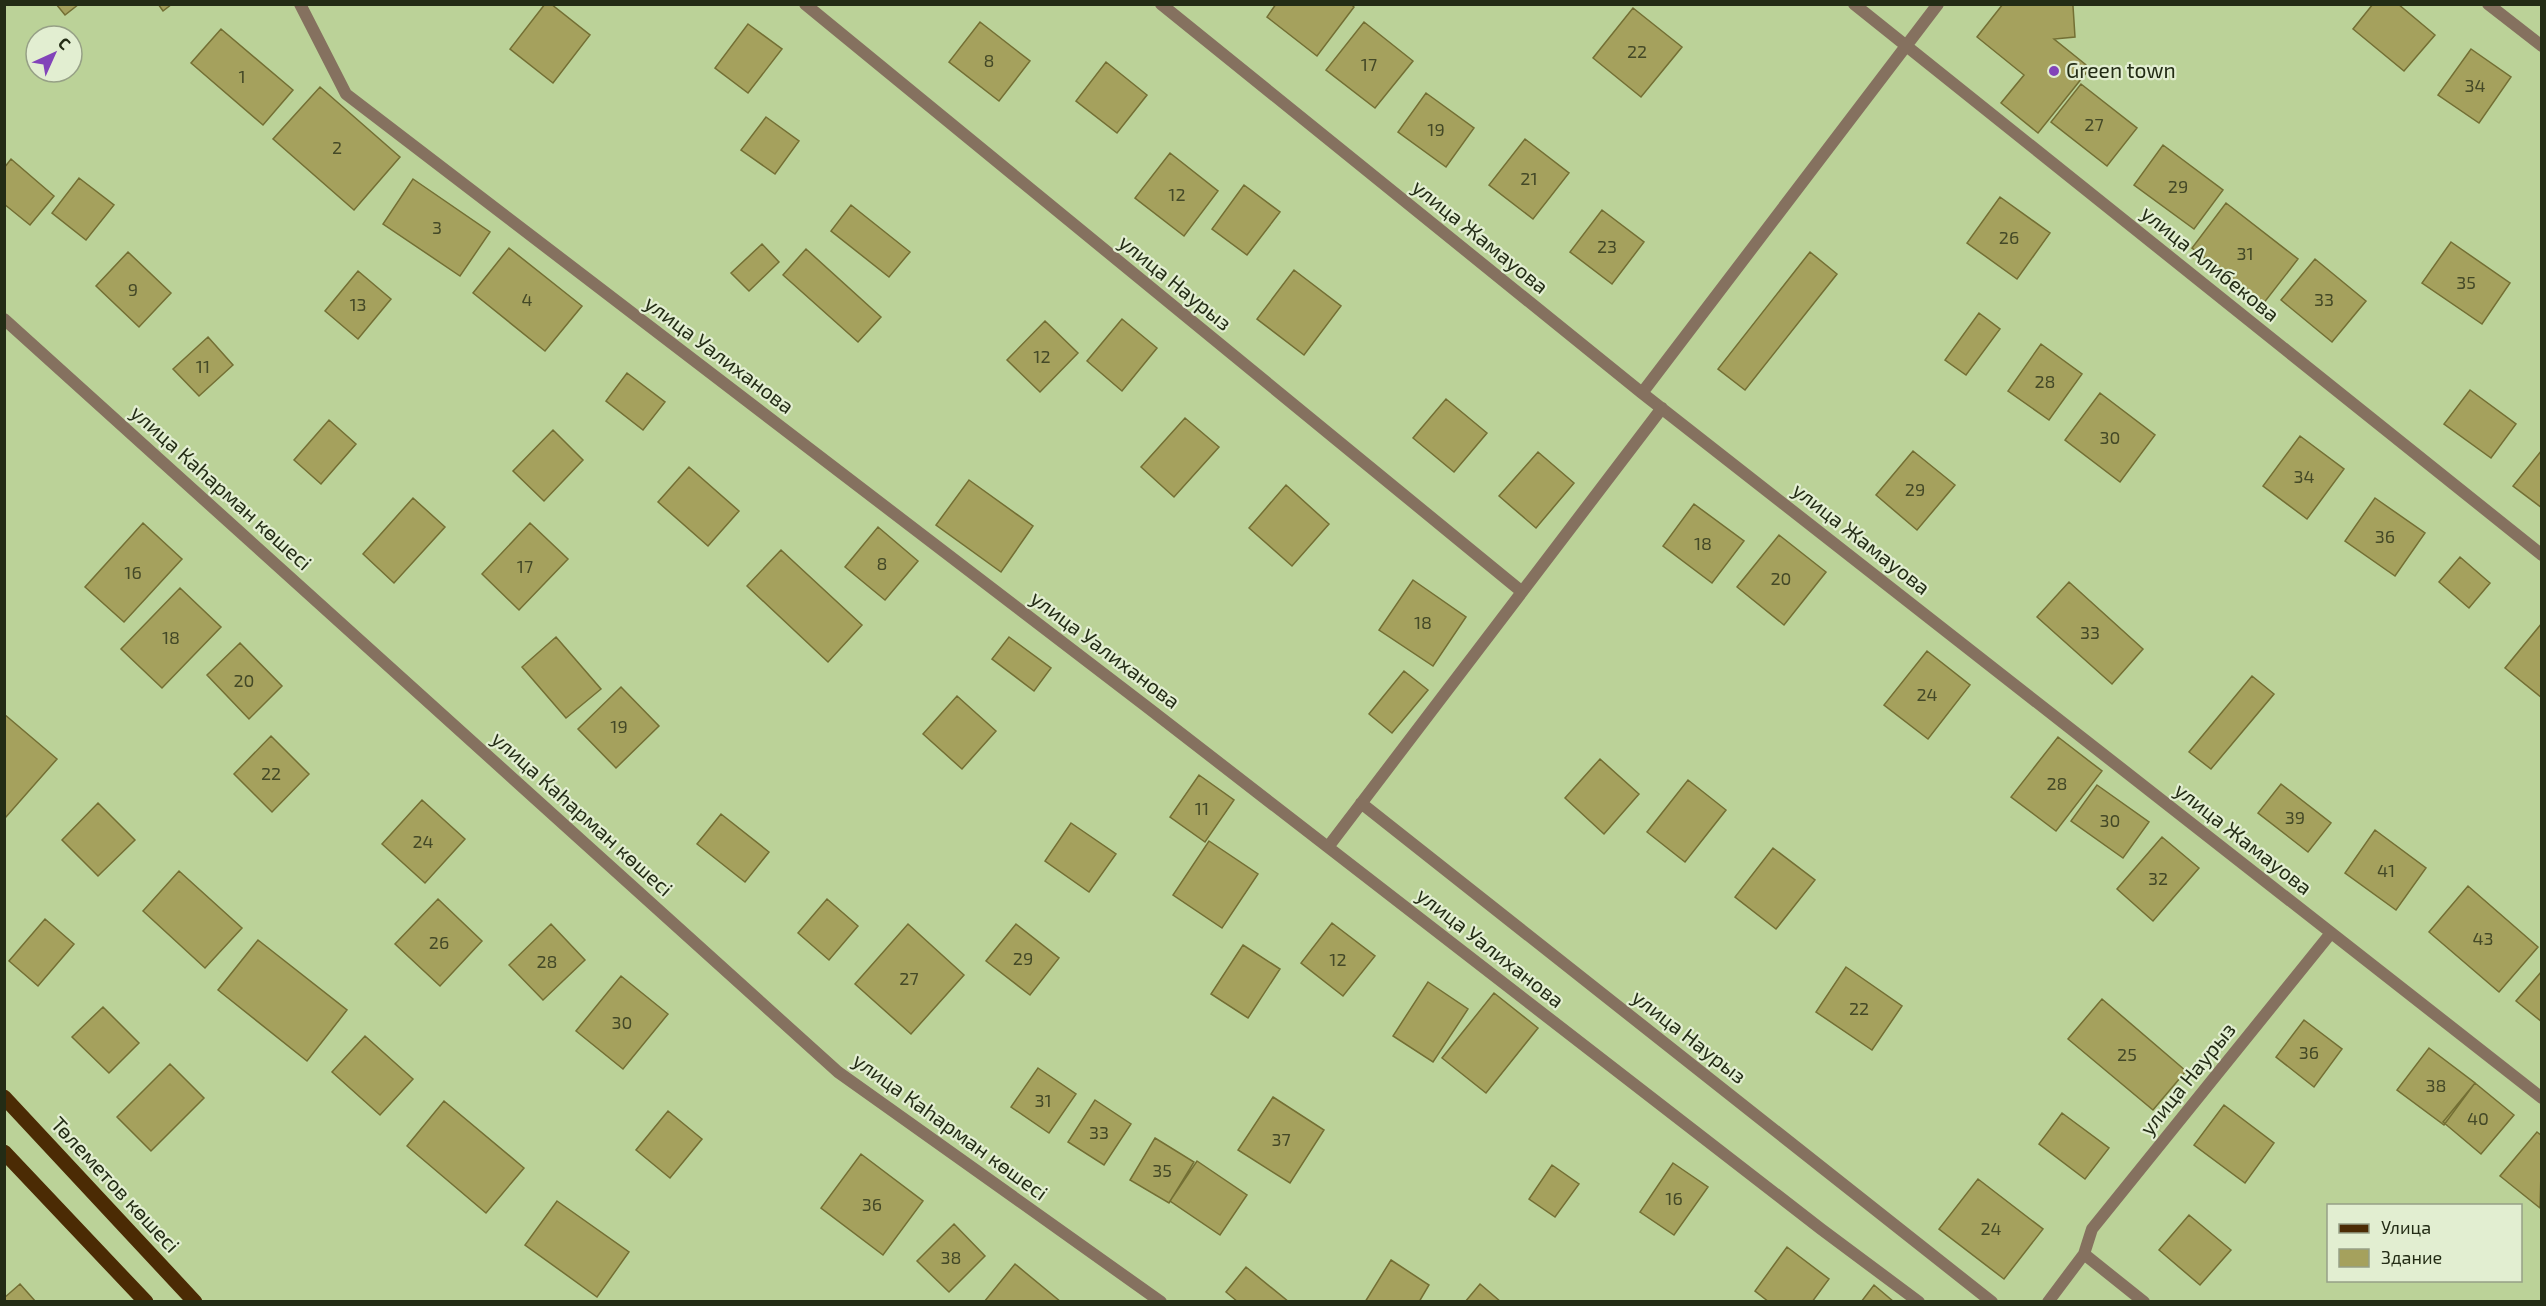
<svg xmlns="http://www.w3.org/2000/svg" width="2546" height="1306" font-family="'Exo 2',sans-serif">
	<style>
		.building { fill: #a5a15d; stroke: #736f34; stroke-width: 1.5 }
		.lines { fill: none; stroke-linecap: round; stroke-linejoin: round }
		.minor { stroke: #85715f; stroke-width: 12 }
		.primary { stroke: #4b2b04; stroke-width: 15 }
		.poi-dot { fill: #8244b9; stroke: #e2eed1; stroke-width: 2 }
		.labels { text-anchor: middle; stroke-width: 4.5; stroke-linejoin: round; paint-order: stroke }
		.number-label { font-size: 18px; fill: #444927 }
		.poi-label { font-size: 21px; fill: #232c15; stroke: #e2eed1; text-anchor: start }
		.street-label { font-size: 21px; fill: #232c15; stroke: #e2eed1 }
	</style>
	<rect width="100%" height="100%" fill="#bbd298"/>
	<path class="building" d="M 56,4 L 79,4 L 65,15 Z
		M 158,4 L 172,4 L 163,11 Z
		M 545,4 L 551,4 L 590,35 L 553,83 L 510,49 Z
		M 1276,4 L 1351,4 L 1354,7 L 1317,56 L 1267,17 Z
		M 2003,4 L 2070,4 L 2073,6 L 2075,37 L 2054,39 L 2090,68 L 2038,133 L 2001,103 L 2024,75 L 1977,37 Z
		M 2373,4 L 2398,4 L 2435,35 L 2404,71 L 2353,29 Z
		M 1633,8 L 1682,47 L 1641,97 L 1593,58 Z
		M 980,22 L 1030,61 L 999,101 L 949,62 Z
		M 1364,22 L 1413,61 L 1375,108 L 1326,70 Z
		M 748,24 L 782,49 L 748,93 L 715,68 Z
		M 221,29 L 293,90 L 263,125 L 191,63 Z
		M 2471,49 L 2511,77 L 2479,123 L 2438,95 Z
		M 1106,62 L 1147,95 L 1117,133 L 1076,101 Z
		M 2081,84 L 2137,128 L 2107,166 L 2051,122 Z
		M 320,87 L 400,157 L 354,210 L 273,139 Z
		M 1426,93 L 1474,128 L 1446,167 L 1398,132 Z
		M 766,117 L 799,141 L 775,174 L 741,150 Z
		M 1525,139 L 1569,173 L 1533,219 L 1489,185 Z
		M 2163,145 L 2223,190 L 2194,229 L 2134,185 Z
		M 1170,153 L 1218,191 L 1184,236 L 1135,198 Z
		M 11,159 L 54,196 L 30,225 L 4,204 L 4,168 Z
		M 79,178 L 114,205 L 86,240 L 52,213 Z
		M 413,179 L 490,232 L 460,276 L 383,224 Z
		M 1244,185 L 1280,212 L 1247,255 L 1212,229 Z
		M 2000,197 L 2050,233 L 2017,279 L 1967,243 Z
		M 2226,203 L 2298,259 L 2263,304 L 2192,248 Z
		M 851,205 L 910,252 L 889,277 L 831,231 Z
		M 1602,210 L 1644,242 L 1612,284 L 1570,252 Z
		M 2451,242 L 2510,283 L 2482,324 L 2422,283 Z
		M 762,244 L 779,262 L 749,291 L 731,273 Z
		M 509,248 L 582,306 L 545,351 L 473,293 Z
		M 806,249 L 881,317 L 858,342 L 783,275 Z
		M 128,252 L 171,293 L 139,327 L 96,286 Z
		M 1810,252 L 1837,274 L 1745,390 L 1718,369 Z
		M 2315,259 L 2366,301 L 2332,342 L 2281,300 Z
		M 1294,270 L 1341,306 L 1304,355 L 1257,319 Z
		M 358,271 L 391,299 L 358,339 L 325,311 Z
		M 1979,313 L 2000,329 L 1966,375 L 1945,360 Z
		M 1122,319 L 1157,348 L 1122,391 L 1087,361 Z
		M 1045,321 L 1078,353 L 1040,392 L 1007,360 Z
		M 208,337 L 233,365 L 199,396 L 173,369 Z
		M 2041,344 L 2082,374 L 2049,420 L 2008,391 Z
		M 627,373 L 665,402 L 643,430 L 606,401 Z
		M 2470,390 L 2516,424 L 2491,458 L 2444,424 Z
		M 2100,393 L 2155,435 L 2120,482 L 2065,440 Z
		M 1446,399 L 1487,433 L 1454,472 L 1413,438 Z
		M 1185,418 L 1219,447 L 1174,497 L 1141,467 Z
		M 329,420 L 356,444 L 321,484 L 294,460 Z
		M 553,430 L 583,460 L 544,501 L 513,471 Z
		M 2300,436 L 2344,469 L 2307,519 L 2263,486 Z
		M 2542,450 L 2542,508 L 2513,486 Z
		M 1913,451 L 1955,485 L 1917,530 L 1876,495 Z
		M 1538,452 L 1574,483 L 1536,528 L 1499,496 Z
		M 689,467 L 739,511 L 708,546 L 658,502 Z
		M 969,480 L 1033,526 L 1001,572 L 936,525 Z
		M 1286,485 L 1329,524 L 1292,566 L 1249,528 Z
		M 413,498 L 445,527 L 394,583 L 363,554 Z
		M 2375,498 L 2425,533 L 2395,576 L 2345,541 Z
		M 1694,504 L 1744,541 L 1712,583 L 1663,546 Z
		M 143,523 L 182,559 L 124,622 L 85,587 Z
		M 530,523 L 568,559 L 519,610 L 482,574 Z
		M 878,527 L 918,561 L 885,600 L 845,567 Z
		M 1779,535 L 1826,572 L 1784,625 L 1737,587 Z
		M 781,550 L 862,625 L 828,662 L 747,586 Z
		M 2460,557 L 2490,583 L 2469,608 L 2439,582 Z
		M 1413,580 L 1466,617 L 1433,666 L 1379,630 Z
		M 2069,582 L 2143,649 L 2112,684 L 2037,617 Z
		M 180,588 L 221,627 L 162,688 L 121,649 Z
		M 2542,623 L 2542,698 L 2505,668 Z
		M 556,637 L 601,689 L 566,718 L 522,667 Z
		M 1009,637 L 1051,668 L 1034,691 L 992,659 Z
		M 240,643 L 282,686 L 249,719 L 207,675 Z
		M 1927,651 L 1970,685 L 1928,739 L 1884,705 Z
		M 1404,671 L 1428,690 L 1392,733 L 1369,714 Z
		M 2252,676 L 2274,694 L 2211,769 L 2189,752 Z
		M 621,687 L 659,726 L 616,768 L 578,729 Z
		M 957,696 L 996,731 L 962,769 L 923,734 Z
		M 4,714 L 57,759 L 6,817 L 4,815 Z
		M 271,736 L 309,774 L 272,812 L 234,774 Z
		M 2058,737 L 2102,771 L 2056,831 L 2011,797 Z
		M 1600,759 L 1639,794 L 1604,834 L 1565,798 Z
		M 1199,775 L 1234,800 L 1205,842 L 1170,817 Z
		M 1688,780 L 1726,810 L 1685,862 L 1647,832 Z
		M 2281,784 L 2331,823 L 2308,852 L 2258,813 Z
		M 2097,785 L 2149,822 L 2123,858 L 2071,821 Z
		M 422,800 L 465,839 L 425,883 L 382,844 Z
		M 98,803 L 135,840 L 98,876 L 62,840 Z
		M 721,814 L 769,852 L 745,882 L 697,844 Z
		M 1071,823 L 1116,854 L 1089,892 L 1045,861 Z
		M 2375,830 L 2426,868 L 2396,910 L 2345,873 Z
		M 2162,837 L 2199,868 L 2153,921 L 2117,889 Z
		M 1209,841 L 1258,874 L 1222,928 L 1173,895 Z
		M 1773,848 L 1815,880 L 1776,929 L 1735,897 Z
		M 179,871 L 242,928 L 205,968 L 143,911 Z
		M 2468,886 L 2538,947 L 2499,992 L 2429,932 Z
		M 438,899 L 482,941 L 440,986 L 395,944 Z
		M 827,899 L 858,926 L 829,960 L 798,933 Z
		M 45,919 L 74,944 L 38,986 L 9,961 Z
		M 1332,923 L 1375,956 L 1343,996 L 1301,963 Z
		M 551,924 L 585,960 L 543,1000 L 509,965 Z
		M 908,924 L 964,975 L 911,1034 L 855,984 Z
		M 1016,924 L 1059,958 L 1030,995 L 986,961 Z
		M 258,940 L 347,1010 L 307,1061 L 218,990 Z
		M 1243,945 L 1280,969 L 1248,1018 L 1211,994 Z
		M 1846,967 L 1902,1006 L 1872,1050 L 1816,1012 Z
		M 2542,971 L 2542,1022 L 2516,1001 Z
		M 621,976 L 668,1014 L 623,1069 L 576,1031 Z
		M 1428,982 L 1468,1009 L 1433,1062 L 1393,1036 Z
		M 1494,993 L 1538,1028 L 1486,1093 L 1442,1058 Z
		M 2102,999 L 2186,1071 L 2153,1110 L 2068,1039 Z
		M 103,1007 L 139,1043 L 109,1073 L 72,1037 Z
		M 2304,1020 L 2342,1049 L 2314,1087 L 2276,1057 Z
		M 365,1036 L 413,1079 L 380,1115 L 332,1072 Z
		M 2429,1048 L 2475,1083 L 2444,1125 L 2397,1090 Z
		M 170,1064 L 204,1098 L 151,1151 L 117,1117 Z
		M 1038,1068 L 1076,1094 L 1049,1133 L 1011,1107 Z
		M 2475,1083 L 2514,1115 L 2481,1154 L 2443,1122 Z
		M 1273,1097 L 1324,1130 L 1290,1183 L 1238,1150 Z
		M 1095,1100 L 1131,1124 L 1104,1165 L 1068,1142 Z
		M 444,1101 L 524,1168 L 486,1213 L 407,1146 Z
		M 2224,1105 L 2274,1143 L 2245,1183 L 2194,1145 Z
		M 668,1111 L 702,1139 L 670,1178 L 636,1150 Z
		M 2062,1113 L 2109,1148 L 2085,1179 L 2039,1144 Z
		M 2537,1132 L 2542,1136 L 2540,1208 L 2500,1176 Z
		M 1155,1138 L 1194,1162 L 1169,1203 L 1130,1180 Z
		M 861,1154 L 923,1201 L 883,1255 L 821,1208 Z
		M 1197,1161 L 1247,1195 L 1220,1235 L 1170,1201 Z
		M 1673,1163 L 1708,1187 L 1674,1235 L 1640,1212 Z
		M 1552,1165 L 1579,1184 L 1555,1217 L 1529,1199 Z
		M 1978,1179 L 2043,1229 L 2004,1279 L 1939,1229 Z
		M 557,1201 L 629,1252 L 597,1297 L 525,1245 Z
		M 2189,1215 L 2231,1250 L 2200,1285 L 2159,1250 Z
		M 954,1224 L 985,1256 L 949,1292 L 917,1261 Z
		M 1787,1247 L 1829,1279 L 1812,1302 L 1769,1302 L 1755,1291 Z
		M 1391,1260 L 1429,1285 L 1419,1302 L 1365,1302 Z
		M 1015,1264 L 1061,1302 L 984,1302 Z
		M 1246,1267 L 1289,1302 L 1238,1302 L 1226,1292 Z
		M 20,1284 L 36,1302 L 4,1302 L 4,1298 Z
		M 1480,1284 L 1501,1302 L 1465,1302 Z
		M 1874,1285 L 1894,1302 L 1861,1302 Z"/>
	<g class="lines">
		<path class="minor" d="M 300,4 L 346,94 L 1147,707 L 1821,1229 L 1919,1302
			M 805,4 L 1521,591
			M 1161,4 L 1642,393 L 2542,1098
			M 1854,4 L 2542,555
			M 2488,4 L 2542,46
			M 4,319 L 838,1072 L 1161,1302
			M 1642,393 L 1938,4
			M 1361,803 L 1992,1302
			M 1328,847 L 1662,408
			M 2048,1302 L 2084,1254
			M 2144,1302 L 2084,1254 L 2092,1229 L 2331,933"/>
		<path class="primary" d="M 4,1097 L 195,1302
			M 4,1152 L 146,1302"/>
	</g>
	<circle class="poi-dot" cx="2054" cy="71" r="6"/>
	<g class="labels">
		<g class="number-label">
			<text x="1637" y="58">22</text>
			<text x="989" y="67">8</text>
			<text x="1369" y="71">17</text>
			<text x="242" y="83">1</text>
			<text x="2475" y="92">34</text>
			<text x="2094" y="131">27</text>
			<text x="1436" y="136">19</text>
			<text x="337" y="154">2</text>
			<text x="1529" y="185">21</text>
			<text x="2178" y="193">29</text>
			<text x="1177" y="201">12</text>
			<text x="437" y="234">3</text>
			<text x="2009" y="244">26</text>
			<text x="1607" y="253">23</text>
			<text x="2245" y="260">31</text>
			<text x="2466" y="289">35</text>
			<text x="133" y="296">9</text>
			<text x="527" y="306">4</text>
			<text x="2324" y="306">33</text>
			<text x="358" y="311">13</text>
			<text x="1042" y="363">12</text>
			<text x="203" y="373">11</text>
			<text x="2045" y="388">28</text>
			<text x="2110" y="444">30</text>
			<text x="2304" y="483">34</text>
			<text x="1915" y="496">29</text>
			<text x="2385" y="543">36</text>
			<text x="1703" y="550">18</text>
			<text x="882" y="570">8</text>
			<text x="525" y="573">17</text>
			<text x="133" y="579">16</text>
			<text x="1781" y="585">20</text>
			<text x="1423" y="629">18</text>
			<text x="2090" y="639">33</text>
			<text x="171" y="644">18</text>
			<text x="244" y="687">20</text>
			<text x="1927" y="701">24</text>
			<text x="619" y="733">19</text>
			<text x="271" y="780">22</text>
			<text x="2057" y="790">28</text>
			<text x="1202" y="815">11</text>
			<text x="2295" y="824">39</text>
			<text x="2110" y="827">30</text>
			<text x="423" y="848">24</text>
			<text x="2386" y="877">41</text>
			<text x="2158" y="885">32</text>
			<text x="2483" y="945">43</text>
			<text x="439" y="949">26</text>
			<text x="1023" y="965">29</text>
			<text x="1338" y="966">12</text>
			<text x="547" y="968">28</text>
			<text x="909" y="985">27</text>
			<text x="1859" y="1015">22</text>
			<text x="622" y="1029">30</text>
			<text x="2309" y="1059">36</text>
			<text x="2127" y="1061">25</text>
			<text x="2436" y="1092">38</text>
			<text x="1043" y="1107">31</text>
			<text x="2478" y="1125">40</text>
			<text x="1099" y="1139">33</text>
			<text x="1281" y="1146">37</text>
			<text x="1162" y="1177">35</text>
			<text x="1674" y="1205">16</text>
			<text x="872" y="1211">36</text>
			<text x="1991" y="1235">24</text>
			<text x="951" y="1264">38</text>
		</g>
		<g class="poi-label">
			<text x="2066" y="78">Green town</text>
		</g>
		<g class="street-label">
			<text transform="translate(1480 237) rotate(39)" y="7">улица Жамауова</text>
			<text transform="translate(2210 264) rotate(39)" y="7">улица Алибекова</text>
			<text transform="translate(1175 283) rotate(39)" y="7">улица Наурыз</text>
			<text transform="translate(719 355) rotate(37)" y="7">улица Уалиханова</text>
			<text transform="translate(221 488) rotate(42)" y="7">улица Каһарман көшесі</text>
			<text transform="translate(1861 539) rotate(38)" y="7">улица Жамауова</text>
			<text transform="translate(1105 650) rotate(37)" y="7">улица Уалиханова</text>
			<text transform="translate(582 814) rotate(42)" y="7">улица Каһарман көшесі</text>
			<text transform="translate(2243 839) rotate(38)" y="7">улица Жамауова</text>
			<text transform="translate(1490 948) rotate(38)" y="7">улица Уалиханова</text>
			<text transform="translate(1689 1037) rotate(38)" y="7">улица Наурыз</text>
			<text transform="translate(2188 1079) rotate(-51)" y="7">улица Наурыз</text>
			<text transform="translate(950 1127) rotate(36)" y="7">улица Каһарман көшесі</text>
			<text transform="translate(115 1185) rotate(47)" y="7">Төлеметов көшесі</text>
		</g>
	</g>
	<rect width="2546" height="1306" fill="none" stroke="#232c15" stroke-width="12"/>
	<rect x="2327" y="1204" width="195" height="78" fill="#e2eed1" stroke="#96a086" stroke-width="1.5"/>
	<rect x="2339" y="1224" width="30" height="9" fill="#4b2b04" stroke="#96a086" stroke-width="1.5"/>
	<text x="2381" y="1234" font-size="18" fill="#232c15">Улица</text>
	<rect x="2339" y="1249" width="30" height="18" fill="#a5a15d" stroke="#96a086" stroke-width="1.5"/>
	<text x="2381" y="1264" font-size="18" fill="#232c15">Здание</text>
	<g transform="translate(54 54) rotate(45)"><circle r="28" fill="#e2eed1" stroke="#96a086" stroke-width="1.5"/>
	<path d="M0-4.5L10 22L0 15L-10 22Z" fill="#8244b9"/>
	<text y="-9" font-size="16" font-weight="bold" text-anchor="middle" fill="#232c15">С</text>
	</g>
</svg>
